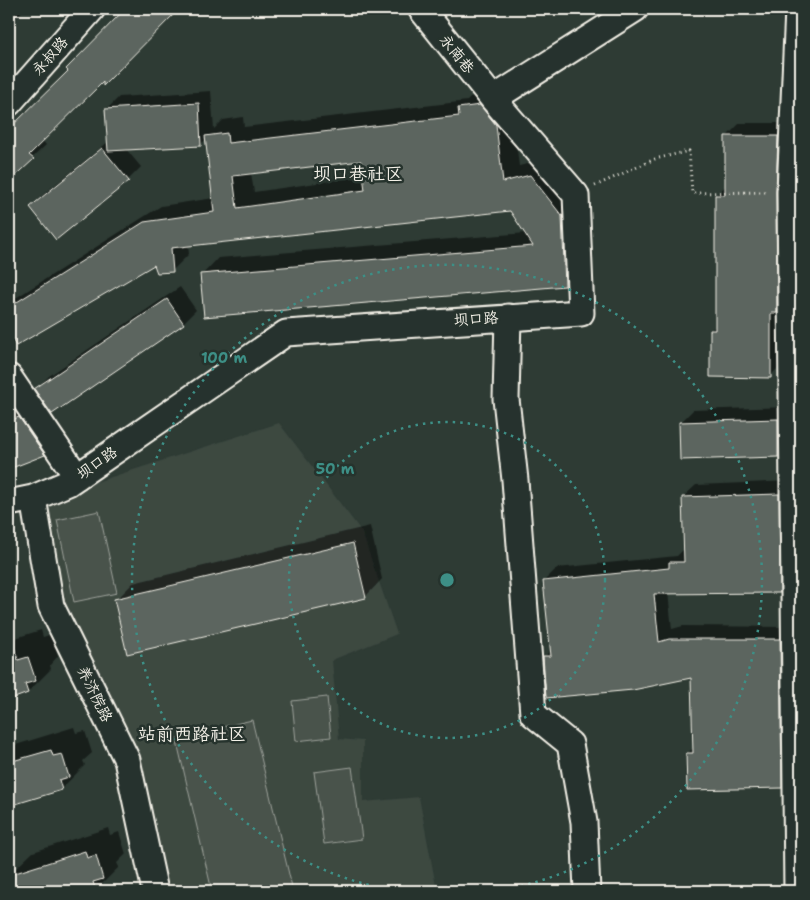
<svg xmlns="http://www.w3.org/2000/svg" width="810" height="900" font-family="'Shantell Sans','LXGW WenKai TC',sans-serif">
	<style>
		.built { fill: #3c4841 }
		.green { fill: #48524c; stroke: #9ea29a }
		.shadow { fill: #0007; fill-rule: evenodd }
		.building { fill: #5c655e; stroke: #f4f1e8; fill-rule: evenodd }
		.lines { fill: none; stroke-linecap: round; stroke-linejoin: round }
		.minor-casing { stroke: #f4f1e8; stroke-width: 29 }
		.path { stroke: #f4f1e8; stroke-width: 3; stroke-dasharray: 1 4; stroke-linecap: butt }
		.minor { stroke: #26332d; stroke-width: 25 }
		.ring { fill: none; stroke: #3d8f86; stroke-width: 2.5; stroke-dasharray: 2.5 5 }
		.labels { text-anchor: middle; stroke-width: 5; stroke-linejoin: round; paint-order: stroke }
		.street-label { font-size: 15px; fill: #f4f1e8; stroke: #26332d }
		.quarter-label { font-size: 18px; fill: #f4f1e8; stroke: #26332d }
		.centre { fill: #3d8f86; stroke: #26332d; stroke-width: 2.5 }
		.ring-label { font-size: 15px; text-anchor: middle; font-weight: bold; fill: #3d8f86; stroke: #26332d; stroke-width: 5; stroke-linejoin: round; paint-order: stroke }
	</style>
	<rect width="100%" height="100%" fill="#2e3b34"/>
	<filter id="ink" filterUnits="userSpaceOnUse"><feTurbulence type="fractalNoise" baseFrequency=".02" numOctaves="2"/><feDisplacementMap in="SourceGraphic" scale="10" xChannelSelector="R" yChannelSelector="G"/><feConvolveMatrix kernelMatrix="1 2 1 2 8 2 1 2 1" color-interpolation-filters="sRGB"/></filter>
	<g filter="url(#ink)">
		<path class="built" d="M 279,423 L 362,532 L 397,634 L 332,660 L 339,739 L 363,741 L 363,802 L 419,797 L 437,891 L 159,891 L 130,759 L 60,604 L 40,500 Z"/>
		<path class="green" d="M 99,511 L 117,593 L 74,602 L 57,520 Z
			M 327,697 L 331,737 L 296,741 L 292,701 Z
			M 252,720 L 293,891 L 212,891 L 176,738 Z
			M 352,767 L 362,839 L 324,844 L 314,772 Z"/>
		<path class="shadow" d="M 9,9 L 24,9 L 9,25 Z
			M 127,9 L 177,9 L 104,83 L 104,79 L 42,140 L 46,145 L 9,180 L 9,130 L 69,71 L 67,69 Z
			M 211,91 L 214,129 L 223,120 L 243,117 L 244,127 L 467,101 L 476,92 L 512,108 L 519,166 L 547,159 L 578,199 L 581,268 L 565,285 L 202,275 L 218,258 L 526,233 L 510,209 L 188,245 L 189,254 L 173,270 L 155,263 L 17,344 L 9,332 L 9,304 L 14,299 L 161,206 L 214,198 L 207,138 L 201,144 L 126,149 L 141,167 L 128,180 L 56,238 L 31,207 L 44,194 L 108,142 L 106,110 L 119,97 ZM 362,160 L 365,176 L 254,192 L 251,173 Z
			M 740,123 L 790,123 L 783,363 L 770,376 L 711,330 L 716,326 L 716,196 L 726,185 L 727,136 Z
			M 9,265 L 13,271 L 9,275 Z
			M 180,287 L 196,310 L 183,323 L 52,412 L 36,389 L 49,376 Z
			M 36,401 L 61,437 L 44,454 L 9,467 L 9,411 Z
			M 790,407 L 791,443 L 778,456 L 680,423 L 693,410 Z
			M 791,481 L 792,578 L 779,591 L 668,592 L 672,629 L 683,626 L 793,627 L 794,774 L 781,787 L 688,753 L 694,747 L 692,676 L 544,657 L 551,650 L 544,581 L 557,568 L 677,556 L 683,550 L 685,550 L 683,497 L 696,485 Z
			M 370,526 L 382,579 L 366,596 L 116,600 L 133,583 Z
			M 41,630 L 43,637 L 52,634 L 58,656 L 50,665 L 51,669 L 28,692 L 9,698 L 9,640 Z
			M 74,727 L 76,733 L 85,731 L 92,753 L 83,761 L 85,765 L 61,789 L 9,804 L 9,747 Z
			M 108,828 L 110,835 L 119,832 L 126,854 L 117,863 L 119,867 L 95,891 L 9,891 L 9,875 L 33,852 Z"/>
		<path class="building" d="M 125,9 L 179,9 L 103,86 L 103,82 L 29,155 L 34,159 L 9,182 L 9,129 L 68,71 L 66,69 Z
			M 199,103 L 201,146 L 108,151 L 105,109 Z
			M 480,105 L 496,125 L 503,182 L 530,175 L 562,216 L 565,286 L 204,317 L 200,274 L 533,246 L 510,211 L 171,248 L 173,272 L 157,273 L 154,265 L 16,346 L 9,334 L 9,307 L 144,222 L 214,212 L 205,136 L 227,133 L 228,143 L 459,116 L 458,108 ZM 361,161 L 365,190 L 237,208 L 233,176 Z
			M 725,136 L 778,136 L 776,192 L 777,313 L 771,313 L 771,378 L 710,377 L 710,330 L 715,330 L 715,195 L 725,195 Z
			M 102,148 L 129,181 L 56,240 L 30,207 Z
			M 167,299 L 184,324 L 52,414 L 34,389 Z
			M 19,417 L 45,455 L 9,469 L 9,421 Z
			M 778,419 L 778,457 L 680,460 L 679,422 Z
			M 779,494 L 780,593 L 654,594 L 659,642 L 669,639 L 780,639 L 782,788 L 687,790 L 686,753 L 693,753 L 691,678 L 633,690 L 546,698 L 543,656 L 551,656 L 543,581 L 669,568 L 669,562 L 684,562 L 682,497 Z
			M 353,543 L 366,598 L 127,654 L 114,599 Z
			M 13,643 L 18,660 L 28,657 L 36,681 L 25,684 L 28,693 L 9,700 L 9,644 Z
			M 51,750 L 53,756 L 62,754 L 69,777 L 59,780 L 62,790 L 9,806 L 9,762 Z
			M 85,851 L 87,858 L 96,855 L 103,879 L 93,882 L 96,891 L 9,891 L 9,875 Z"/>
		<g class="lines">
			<g class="minor-casing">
				<path id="minor" d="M 421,9 L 493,99
					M 9,103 L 92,9
					M 508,317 L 506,399 L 515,480 L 533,714 L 570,744 L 584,822 L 587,891
					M 9,377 L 77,477
					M 33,498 L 51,606 L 127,760 L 155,891
					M 9,503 L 33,498 L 68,483 L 286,333 L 581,313 L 576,195 L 493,99 L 635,9
					M 797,891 L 790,192 L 798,9"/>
			</g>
			<path class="path" d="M 595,186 L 655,159 L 689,151 L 692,193 L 767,192"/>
			<use href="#minor" class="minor"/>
		</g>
	</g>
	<g class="ring">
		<circle cx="447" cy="580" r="158"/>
		<path d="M398 891A315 315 0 1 1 496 891"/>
	</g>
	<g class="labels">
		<g class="street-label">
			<text transform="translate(457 54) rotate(51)" y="5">永南巷</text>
			<text transform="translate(50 56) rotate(-49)" y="5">永叔路</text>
			<text transform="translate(476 319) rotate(-4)" y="5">坝口路</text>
			<text transform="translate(97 463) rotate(-35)" y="5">坝口路</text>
			<text transform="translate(95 694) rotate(64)" y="5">养济院路</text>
		</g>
		<g class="quarter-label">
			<text x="358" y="180">坝口巷社区</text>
			<text x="192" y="740">站前西路社区</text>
		</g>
	</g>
	<circle cx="447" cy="580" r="8" class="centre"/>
	<g class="ring-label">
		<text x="224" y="363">100 m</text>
		<text x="335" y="474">50 m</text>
	</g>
	<rect width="810" height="900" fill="none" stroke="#26332d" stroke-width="30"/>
	<rect x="15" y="15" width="780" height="870" fill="none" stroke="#f4f1e8" stroke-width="2" filter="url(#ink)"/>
</svg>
